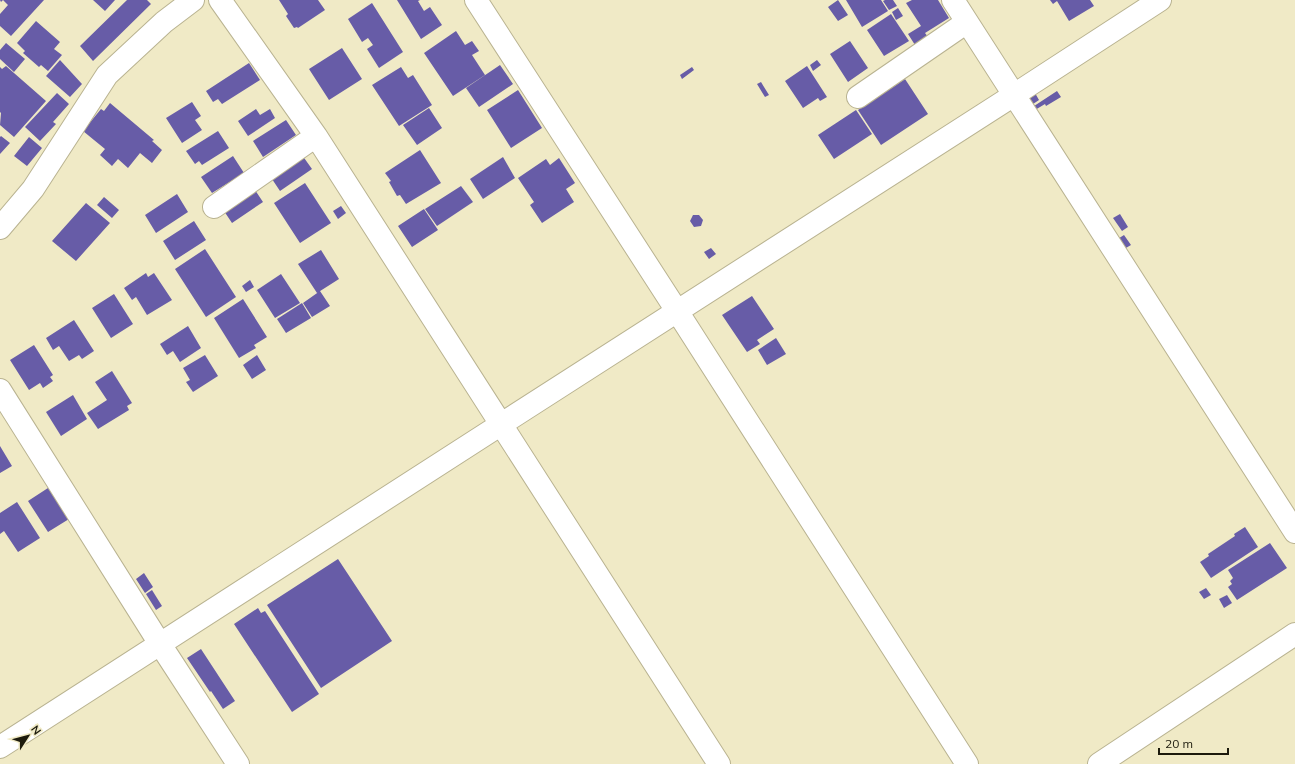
<svg xmlns="http://www.w3.org/2000/svg" width="1295" height="764" font-family="Mulish,sans-serif">
	<style>
		.building { fill: #675ca7 }
		.lines { fill: none; stroke-linecap: round; stroke-linejoin: round }
		.street-casing { stroke: #b9b391; stroke-width: 24 }
		.street { stroke: #fff; stroke-width: 22 }
	</style>
	<rect width="100%" height="100%" fill="#f0eac6"/>
	<path class="building" d="M 0,0 L 44,0 L 11,36 L 0,26 L 0,14 L 8,5 L 3,0 L 1,2 Z
		M 93,0 L 115,0 L 105,11 Z
		M 127,0 L 147,0 L 151,4 L 93,61 L 80,46 Z
		M 279,0 L 318,0 L 325,10 L 298,28 L 297,27 L 294,28 L 286,16 L 288,14 Z
		M 397,0 L 420,0 L 418,1 L 424,11 L 430,7 L 442,25 L 421,39 Z
		M 838,0 L 848,15 L 838,21 L 828,7 Z
		M 846,0 L 881,0 L 888,11 L 862,27 Z
		M 885,0 L 893,0 L 897,6 L 889,10 L 883,1 Z
		M 912,0 L 938,0 L 949,18 L 925,33 L 928,37 L 915,45 L 908,34 L 921,26 L 906,3 Z
		M 1050,0 L 1090,0 L 1094,6 L 1069,21 L 1057,1 L 1053,4 Z
		M 372,3 L 403,52 L 379,68 L 367,49 L 373,45 L 368,38 L 362,42 L 348,19 Z
		M 898,8 L 903,16 L 896,20 L 892,12 Z
		M 891,14 L 909,41 L 884,56 L 867,30 Z
		M 36,21 L 60,42 L 54,49 L 62,55 L 48,71 L 41,65 L 39,67 L 23,53 L 25,51 L 17,43 Z
		M 456,31 L 465,45 L 472,41 L 479,51 L 472,55 L 485,75 L 453,96 L 424,53 Z
		M 850,41 L 868,68 L 848,82 L 830,54 Z
		M 6,43 L 25,59 L 14,72 L 0,59 L 0,50 Z
		M 342,48 L 362,79 L 329,100 L 309,69 Z
		M 60,60 L 82,84 L 70,97 L 46,76 Z
		M 817,60 L 821,65 L 813,71 L 810,65 Z
		M 249,63 L 260,80 L 222,104 L 218,99 L 213,102 L 206,91 Z
		M 500,65 L 513,84 L 479,107 L 466,88 Z
		M 6,66 L 46,101 L 14,137 L 0,125 L 1,113 L 0,112 L 0,67 L 2,69 Z
		M 807,66 L 827,97 L 820,101 L 818,98 L 803,108 L 785,81 Z
		M 401,67 L 408,78 L 413,75 L 432,105 L 399,126 L 372,85 Z
		M 692,67 L 694,70 L 682,79 L 680,75 Z
		M 905,79 L 928,114 L 881,145 L 858,110 Z
		M 761,82 L 769,95 L 765,97 L 757,84 Z
		M 518,90 L 542,128 L 511,148 L 487,110 Z
		M 1057,91 L 1061,97 L 1046,106 L 1045,104 L 1030,113 L 1028,110 Z
		M 57,93 L 69,104 L 53,122 L 56,124 L 40,141 L 25,127 Z
		M 1035,93 L 1039,100 L 1030,106 L 1026,99 Z
		M 192,102 L 201,116 L 195,120 L 202,130 L 182,143 L 166,118 Z
		M 110,103 L 154,140 L 152,141 L 162,150 L 152,163 L 140,153 L 128,168 L 118,159 L 112,166 L 100,155 L 105,149 L 83,131 L 101,109 L 104,111 Z
		M 429,108 L 442,128 L 417,145 L 403,125 Z
		M 256,109 L 260,115 L 270,109 L 275,118 L 248,136 L 238,121 Z
		M 856,110 L 872,134 L 834,159 L 818,135 Z
		M 286,120 L 296,135 L 263,157 L 253,141 Z
		M 218,131 L 229,148 L 202,165 L 199,161 L 195,164 L 186,151 Z
		M 1,136 L 10,143 L 0,154 L 0,137 Z
		M 29,137 L 42,148 L 27,166 L 14,156 Z
		M 420,150 L 441,183 L 406,204 L 400,195 L 397,196 L 389,182 L 391,181 L 385,173 Z
		M 302,155 L 312,169 L 280,191 L 270,176 Z
		M 233,156 L 244,173 L 212,193 L 201,177 Z
		M 503,157 L 515,178 L 483,199 L 470,179 Z
		M 559,158 L 575,183 L 566,189 L 574,202 L 542,223 L 530,205 L 534,202 L 518,178 L 546,159 L 550,165 Z
		M 305,183 L 331,223 L 300,243 L 274,203 Z
		M 461,186 L 473,202 L 437,226 L 425,209 Z
		M 253,187 L 263,202 L 232,223 L 222,208 Z
		M 177,194 L 188,212 L 156,233 L 145,215 Z
		M 104,197 L 119,210 L 112,218 L 97,205 Z
		M 86,203 L 110,223 L 76,261 L 52,241 Z
		M 341,206 L 346,213 L 338,219 L 333,211 Z
		M 424,209 L 438,230 L 412,247 L 398,226 Z
		M 1120,214 L 1128,227 L 1122,231 L 1113,218 Z
		M 693,215 L 699,215 L 703,220 L 701,226 L 694,227 L 690,221 Z
		M 194,221 L 206,240 L 175,260 L 163,241 Z
		M 1124,235 L 1131,245 L 1119,252 L 1113,242 Z
		M 711,248 L 716,254 L 709,259 L 704,252 Z
		M 205,249 L 236,297 L 206,317 L 175,269 Z
		M 321,250 L 339,279 L 317,293 L 298,264 Z
		M 146,273 L 148,277 L 154,273 L 172,300 L 147,315 L 136,297 L 132,300 L 124,288 Z
		M 281,274 L 300,303 L 275,318 L 257,290 Z
		M 250,280 L 254,287 L 246,292 L 242,286 Z
		M 320,291 L 330,306 L 312,317 L 303,303 Z
		M 114,294 L 133,324 L 111,338 L 92,308 Z
		M 752,296 L 774,329 L 757,340 L 760,344 L 747,352 L 722,315 Z
		M 243,299 L 267,337 L 254,345 L 256,348 L 239,358 L 214,318 Z
		M 302,303 L 311,318 L 286,333 L 277,319 Z
		M 74,320 L 94,351 L 82,359 L 79,355 L 69,361 L 59,346 L 53,350 L 46,338 Z
		M 188,326 L 201,348 L 180,362 L 173,351 L 167,355 L 160,344 Z
		M 776,338 L 786,354 L 767,365 L 758,350 Z
		M 34,345 L 53,375 L 50,377 L 53,381 L 43,388 L 40,383 L 29,390 L 10,360 Z
		M 205,355 L 218,376 L 193,392 L 186,382 L 190,380 L 183,368 Z
		M 257,355 L 266,370 L 252,379 L 243,365 Z
		M 112,371 L 132,403 L 127,406 L 129,410 L 98,429 L 87,413 L 107,400 L 95,382 Z
		M 73,395 L 87,419 L 61,436 L 46,412 Z
		M 0,446 L 12,466 L 0,473 Z
		M 48,488 L 69,519 L 48,532 L 28,501 Z
		M 17,502 L 40,538 L 18,552 L 4,531 L 0,534 L 0,513 Z
		M 1245,527 L 1258,547 L 1211,578 L 1200,562 L 1209,556 L 1208,554 L 1235,536 L 1234,534 Z
		M 1270,543 L 1287,568 L 1237,600 L 1228,587 L 1232,584 L 1230,581 L 1233,578 L 1228,570 Z
		M 338,559 L 392,641 L 321,688 L 267,605 Z
		M 144,573 L 153,587 L 145,593 L 136,579 Z
		M 1206,588 L 1211,595 L 1204,599 L 1199,592 Z
		M 152,590 L 162,606 L 156,610 L 146,594 Z
		M 1227,595 L 1232,603 L 1224,608 L 1219,599 Z
		M 258,608 L 261,613 L 265,611 L 319,694 L 292,712 L 234,624 Z
		M 201,649 L 235,701 L 223,709 L 211,691 L 210,692 L 187,658 Z"/>
	<g class="lines">
		<g class="street-casing">
			<path id="street" d="M 220,0 L 316,136 L 719,764
				M 476,0 L 677,311 L 967,764
				M 953,0 L 1295,532
				M 858,97 L 967,22
				M 214,207 L 316,136
				M 0,228 L 33,189 L 107,75 L 164,22 L 193,0
				M 0,390 L 160,644 L 238,764
				M 0,747 L 500,425 L 1014,95 L 1160,0
				M 1099,764 L 1295,634"/>
		</g>
		<use href="#street" class="street"/>
	</g>
	<g transform="translate(28 736) rotate(54)" stroke="#f0eac6" stroke-width="3" paint-order="stroke">
	<path d="M0-3L7 15L0 10L-7 15Z" fill="#1c1a0c"/>
	<text y="-6" font-size="11" font-weight="bold" text-anchor="middle" fill="#1c1a0c">N</text>
	</g>
	<path d="M1159 748v6h69v-6" fill="none" stroke="#1c1a0c" stroke-width="2"/>
	<text x="1165" y="748" font-size="12" fill="#1c1a0c" stroke="#f0eac6" stroke-width="3" paint-order="stroke">20 m</text>
</svg>
